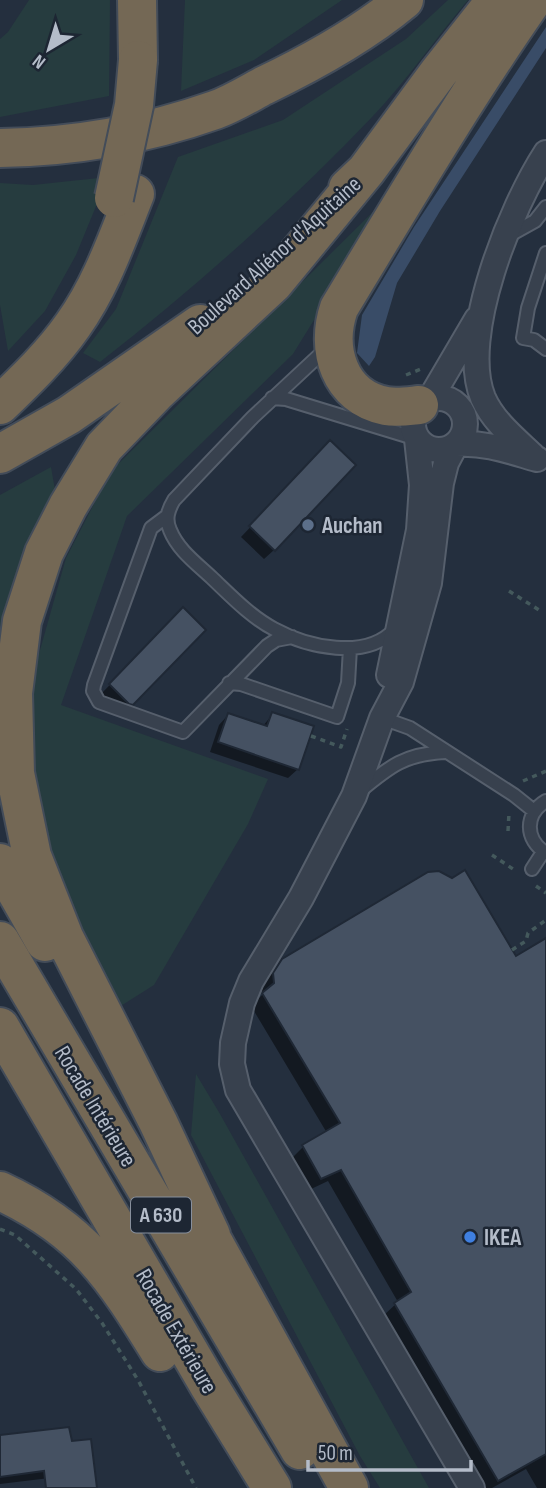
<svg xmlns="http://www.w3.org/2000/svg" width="546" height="1488" font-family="'Sofia Sans Condensed',sans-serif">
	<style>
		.green { fill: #263c3f }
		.water { fill: #394c67 }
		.shadow { fill: #0007 }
		.building { fill: #455162; stroke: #1f2835; stroke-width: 2 }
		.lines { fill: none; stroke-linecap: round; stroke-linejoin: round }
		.lane-casing { stroke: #565f6c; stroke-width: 16 }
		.street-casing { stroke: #565f6c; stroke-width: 28 }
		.highway-casing { stroke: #434c59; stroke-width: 42 }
		.path { stroke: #44595c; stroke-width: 3.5; stroke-dasharray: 5 5; stroke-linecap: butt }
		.lane { stroke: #38414e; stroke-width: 12 }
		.street { stroke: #38414e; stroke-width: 24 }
		.highway { stroke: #746855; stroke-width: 38 }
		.highway-bridge-casing { stroke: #434c59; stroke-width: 42; stroke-linecap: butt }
		.highway-bridge { stroke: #746855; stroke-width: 38 }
		.service-dot { fill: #5c6f8a; stroke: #1d2633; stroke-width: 2.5 }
		.shop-dot { fill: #3f7fe0; stroke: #1d2633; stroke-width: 2.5 }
		.labels { text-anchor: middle; stroke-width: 5; stroke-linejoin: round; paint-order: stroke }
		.shield { fill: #1d2633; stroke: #878f9c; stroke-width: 2 }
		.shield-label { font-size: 21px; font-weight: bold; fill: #b4bcc9 }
		.street-label { font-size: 23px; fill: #b4bcc9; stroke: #1d2633 }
		.poi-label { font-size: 23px; font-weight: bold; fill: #b4bcc9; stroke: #1d2633; text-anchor: start }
	</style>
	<rect width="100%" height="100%" fill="#242f3e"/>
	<path class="green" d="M 29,0 L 110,0 L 109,96 L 0,117 L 0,39 L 8,32 Z
		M 185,0 L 342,0 L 254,60 L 181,91 Z
		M 448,0 L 468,0 C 436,38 407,80 373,116 C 288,205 197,286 100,362 L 83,353 L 116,309 L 178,157 L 283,120 L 406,39 Z
		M 108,177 L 76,255 L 45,311 L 8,351 L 0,305 L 0,183 L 33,185 Z
		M 393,192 L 293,354 L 127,516 L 61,705 L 268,779 L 248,824 L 154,985 L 116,1009 L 61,892 L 34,776 L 33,675 L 66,558 L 111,471 Z
		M 51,467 L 55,490 L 0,627 L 0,495 Z
		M 196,1074 L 220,1114 L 429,1488 L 380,1488 L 360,1456 L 191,1135 Z"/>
	<path class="water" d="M 546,27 L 546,48 L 440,211 L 397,283 L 375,357 L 369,366 L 357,353 L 362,315 L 414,227 Z"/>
	<path class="shadow" d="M 330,443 L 274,550 L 264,559 L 241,537 Z
		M 183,610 L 203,630 L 123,713 L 101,694 Z
		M 273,714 L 298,769 L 288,778 L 210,752 L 219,725 L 228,715 L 262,727 Z
		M 546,940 L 546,1488 L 537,1488 L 526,1469 L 492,1488 L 483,1488 L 383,1316 L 398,1302 L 328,1181 L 309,1190 L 291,1159 L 303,1147 L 327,1133 L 251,1006 L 262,995 L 262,987 L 270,973 L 283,960 L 515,958 Z
		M 0,1437 L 83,1474 L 0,1484 Z"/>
	<path class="building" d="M 330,440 L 356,465 L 275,551 L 249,526 Z
		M 183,607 L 206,630 L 133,705 L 129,704 L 109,684 Z
		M 272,712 L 314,726 L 299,770 L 218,742 L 228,713 L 267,726 Z
		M 465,870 L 516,956 L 546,938 L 546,1454 L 498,1481 L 394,1303 L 411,1292 L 341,1170 L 321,1179 L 302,1145 L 340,1123 L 262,993 L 274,983 L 273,973 L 282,959 L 428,872 L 439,871 L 452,878 Z
		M 69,1427 L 72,1441 L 91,1439 L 97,1488 L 46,1488 L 44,1471 L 0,1477 L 0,1435 Z"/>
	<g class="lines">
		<g class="lane-casing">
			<path id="lane" d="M 508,236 L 535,221 L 546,207
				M 546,253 L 528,308 L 523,338 L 534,340 L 546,349
				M 326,349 L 253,417 L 174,500 C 168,510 165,519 170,530 C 178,550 196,563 212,578 C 231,596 251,617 274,629 C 307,647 366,661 395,629
				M 272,398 L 286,399 L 417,439
				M 167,516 L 151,528 L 94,685 L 93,691 L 99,702 L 183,732 L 267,646 L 276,640 L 292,637
				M 229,683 L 241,684 L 337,717 L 348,683 L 350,648
				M 382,718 L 410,728 L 514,795 L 534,811
				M 360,791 C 390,766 405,754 445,752
				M 546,801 C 524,814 525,840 546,853
				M 532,869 L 543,852"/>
		</g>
		<g class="street-casing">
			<path id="street" d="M413 424a26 26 0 1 1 52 0a26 26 0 1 1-52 0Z
				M 430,399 L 477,319
				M 532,455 C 514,438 493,421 483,398 C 458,336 511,207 546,153
				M 389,675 L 419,530 L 422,485 L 417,439
				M 472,1488 L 238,1090 L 232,1064 L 233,1043 L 242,1003 L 251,981 L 301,898 L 354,796 L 382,718 L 401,682 L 429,583 L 441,483 L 446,463 L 456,444 C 485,442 509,451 537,459"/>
		</g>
		<g class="highway-casing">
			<path id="highway" d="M 137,0 L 138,60
				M 0,148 C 72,147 147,134 215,110 C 232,104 248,94 263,86 C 313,62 362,35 404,0
				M 348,188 L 366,171 L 439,72 L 496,0
				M 0,405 C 26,380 52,355 73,325 C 101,286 117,239 135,194
				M 419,405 C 409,406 397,408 386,406 C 339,397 325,349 339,308 C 402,204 464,99 533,0
				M 0,454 L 69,415 L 200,324
				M 0,863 L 45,942
				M 0,941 L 300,1450
				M 0,1027 L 208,1384 L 272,1488
				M 0,1191 C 84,1230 113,1276 160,1352
				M 198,1214 L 349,1488
				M 211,1235 L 158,1122 L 64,937 L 32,856 L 15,773 L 13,693 L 22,621 L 44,553 L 68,506 L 104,447 L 157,392 L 274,283 L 366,171"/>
		</g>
		<path class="path" d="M 406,375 L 421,369
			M 509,591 L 539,610
			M 311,736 L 341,747 L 347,729
			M 523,781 L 546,771
			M 508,831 L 509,813
			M 492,855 L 516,871
			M 536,886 L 546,893
			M 512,950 L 526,941 L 528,933 L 546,920
			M 0,1229 L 15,1235 L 76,1289 L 102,1323 L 138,1380 L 196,1488"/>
		<use href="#lane" class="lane"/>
		<use href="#street" class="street"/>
		<use href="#highway" class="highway"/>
		<g class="highway-bridge-casing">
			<path id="highway-bridge" d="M 114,198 L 134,105 L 138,60"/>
		</g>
		<use href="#highway-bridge" class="highway-bridge"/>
	</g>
	<circle class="service-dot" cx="308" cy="525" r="7"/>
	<circle class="shop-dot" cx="470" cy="1237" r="7"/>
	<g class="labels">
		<rect class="shield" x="131" y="1197.5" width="60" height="35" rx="5"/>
		<g class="shield-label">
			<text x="161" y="1222">A 630</text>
		</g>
		<g class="street-label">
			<text transform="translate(274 255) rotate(-42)" y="8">Boulevard Aliénor d'Aquitaine</text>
			<text transform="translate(96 1106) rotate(59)" y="8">Rocade Intérieure</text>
			<text transform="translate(177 1331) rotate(60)" y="8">Rocade Extérieure</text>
		</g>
		<g class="poi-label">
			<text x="322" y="533">Auchan</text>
			<text x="484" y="1245">IKEA</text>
		</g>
	</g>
	<g transform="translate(49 49) rotate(218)" stroke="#1d2633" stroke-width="5" paint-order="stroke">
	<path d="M0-5L12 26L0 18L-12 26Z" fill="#b4bcc9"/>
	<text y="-10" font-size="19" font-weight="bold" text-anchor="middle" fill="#b4bcc9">N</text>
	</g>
	<path d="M308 1460v10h163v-10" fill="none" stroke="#b4bcc9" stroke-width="3.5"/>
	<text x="318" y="1460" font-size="21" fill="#b4bcc9" stroke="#1d2633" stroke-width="5" paint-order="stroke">50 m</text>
</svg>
